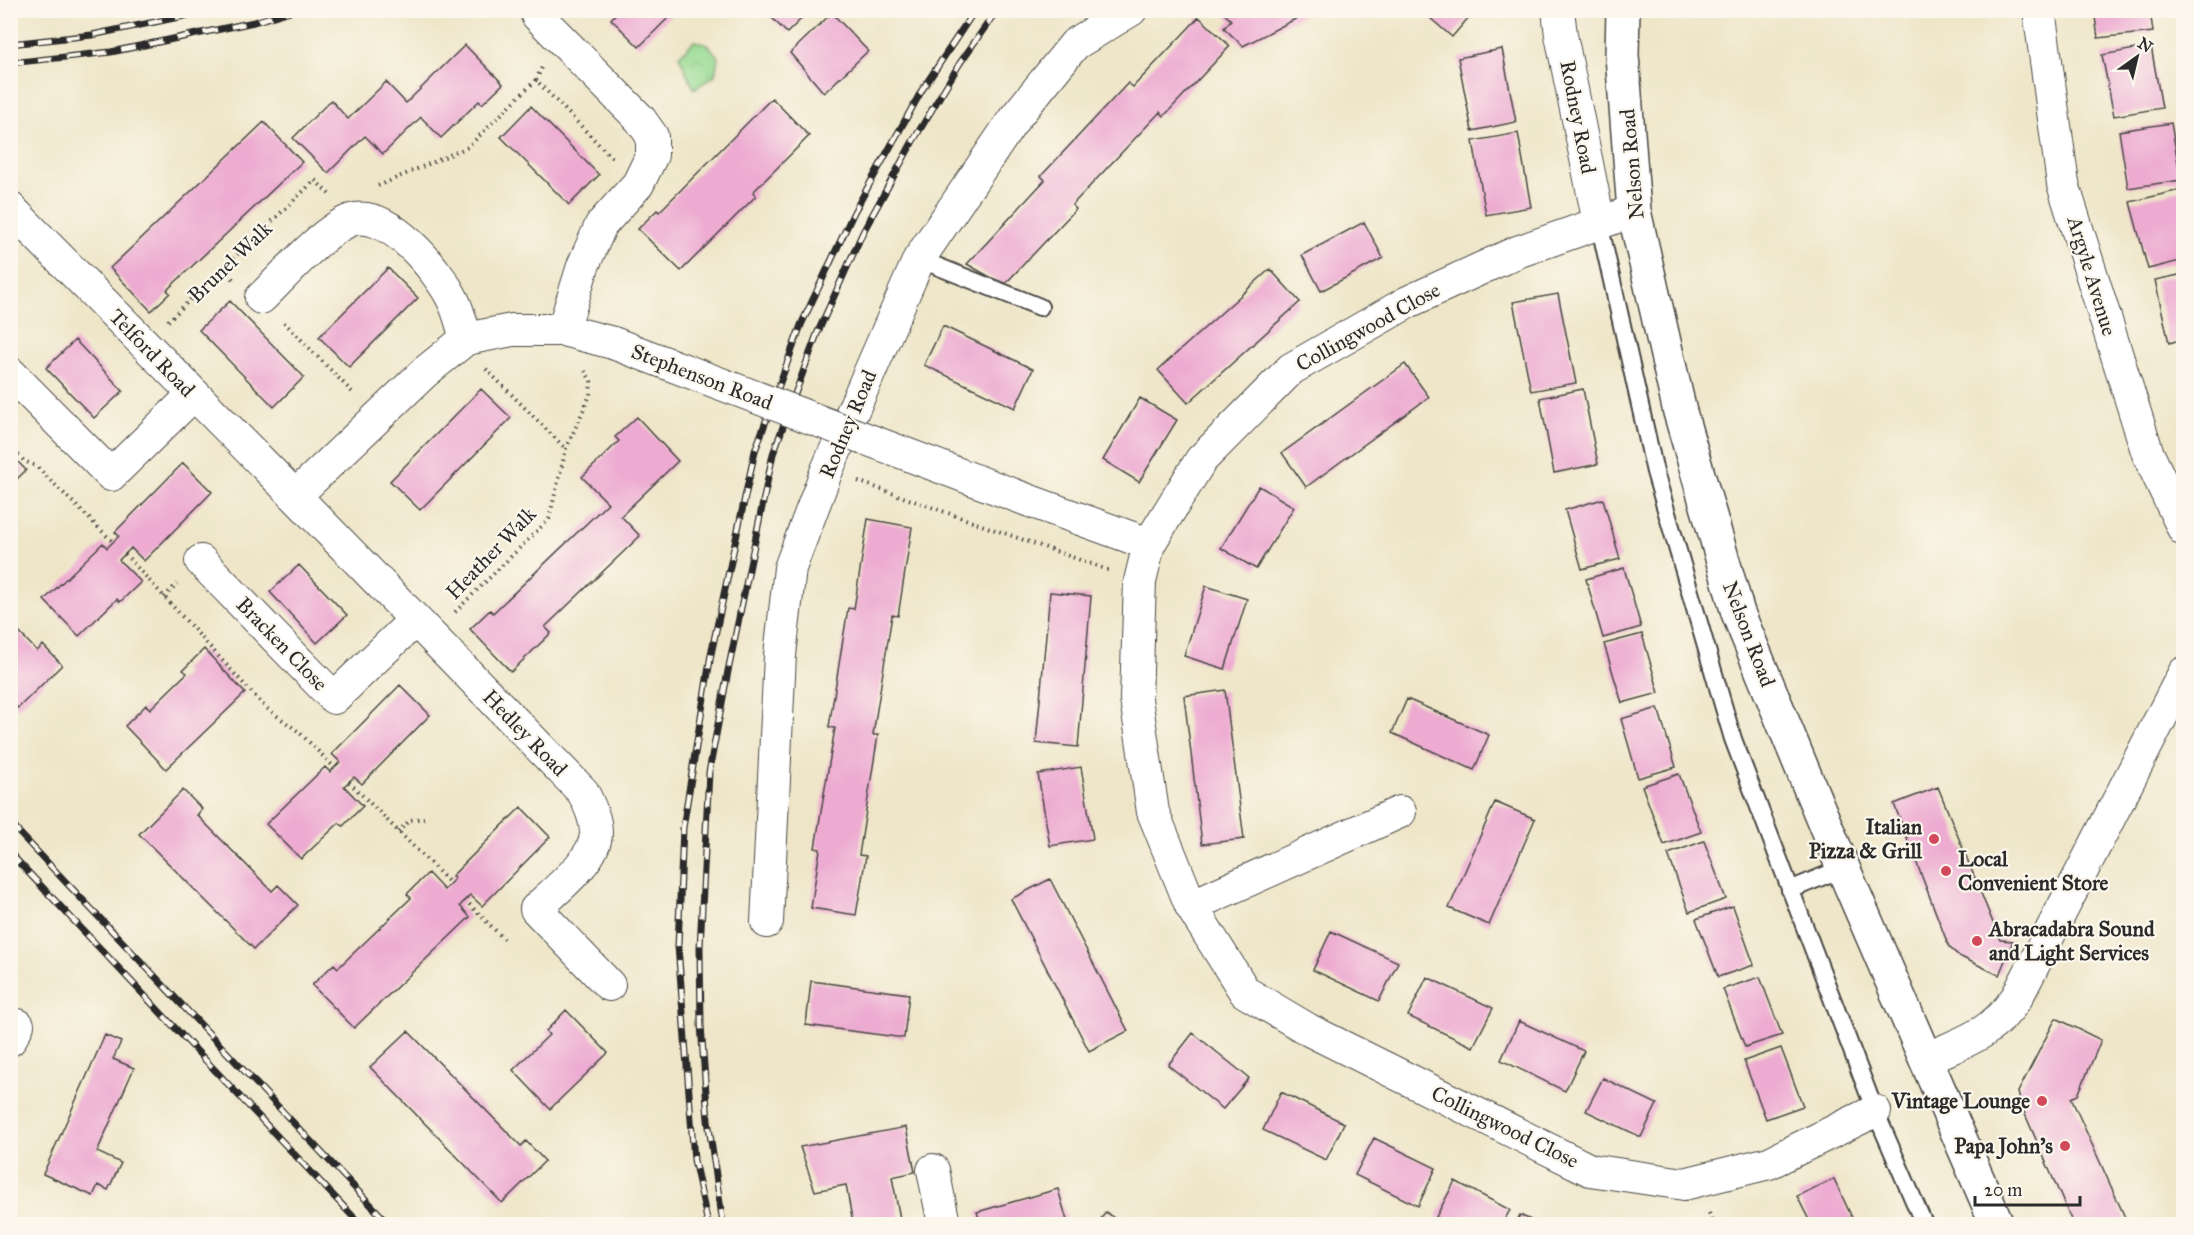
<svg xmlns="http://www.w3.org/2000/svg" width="2194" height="1235" font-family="'IM FELL Great Primer',serif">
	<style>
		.park { fill: url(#park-crowns); stroke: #61825e; stroke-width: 1.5 }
		.building { fill: #edabd1 }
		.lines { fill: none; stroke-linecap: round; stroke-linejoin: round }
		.service-casing { stroke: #484743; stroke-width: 20 }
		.minor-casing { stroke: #484743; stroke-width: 34 }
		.secondary-casing { stroke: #484743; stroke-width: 36 }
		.path { stroke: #484743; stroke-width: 4; stroke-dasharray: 1.5 4.5; stroke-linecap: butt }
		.service { stroke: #fff; stroke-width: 16 }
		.minor { stroke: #fff; stroke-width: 32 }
		.secondary { stroke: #fff; stroke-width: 33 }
		.rail-casing { stroke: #2b2b2b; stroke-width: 7 }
		.rail { stroke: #fbf7ec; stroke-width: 4.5; stroke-dasharray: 14; stroke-linecap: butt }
		.minor-bridge-casing { stroke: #484743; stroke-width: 34; stroke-linecap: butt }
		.minor-bridge { stroke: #fff; stroke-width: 32 }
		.poi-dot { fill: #d1495b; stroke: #fbf7ec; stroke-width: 2 }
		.labels { text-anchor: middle; stroke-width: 4.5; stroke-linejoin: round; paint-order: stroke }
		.street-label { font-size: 21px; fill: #2b2b2b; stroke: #fbf7ec }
		.poi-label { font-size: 21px; font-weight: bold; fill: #2b2b2b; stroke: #fbf7ec; text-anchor: end }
	</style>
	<defs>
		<pattern id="park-crowns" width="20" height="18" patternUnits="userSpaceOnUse" patternTransform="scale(1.5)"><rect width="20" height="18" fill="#97da91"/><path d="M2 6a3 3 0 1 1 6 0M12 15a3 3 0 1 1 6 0" fill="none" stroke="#82bb7d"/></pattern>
	</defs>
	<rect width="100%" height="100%" fill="#fbf7ec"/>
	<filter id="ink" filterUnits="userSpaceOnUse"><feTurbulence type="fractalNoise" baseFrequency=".0167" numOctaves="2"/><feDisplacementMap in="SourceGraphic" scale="12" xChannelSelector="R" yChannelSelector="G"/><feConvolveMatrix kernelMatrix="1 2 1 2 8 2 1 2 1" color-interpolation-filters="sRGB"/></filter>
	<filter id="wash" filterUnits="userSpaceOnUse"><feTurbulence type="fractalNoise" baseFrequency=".008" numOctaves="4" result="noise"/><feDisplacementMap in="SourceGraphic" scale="24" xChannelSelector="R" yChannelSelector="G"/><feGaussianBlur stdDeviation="1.35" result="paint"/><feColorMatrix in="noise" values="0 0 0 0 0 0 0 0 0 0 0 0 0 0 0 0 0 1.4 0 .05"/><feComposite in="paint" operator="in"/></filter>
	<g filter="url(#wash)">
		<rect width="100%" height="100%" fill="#efe6c9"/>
		<path class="park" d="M 694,41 L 708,44 L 718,57 L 715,75 L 694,89 L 679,56 Z"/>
		<g id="blocks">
			<path class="building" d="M 619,10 L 676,10 L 639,47 L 611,19 Z
				M 764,10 L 810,10 L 787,33 Z
				M 1220,10 L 1313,10 L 1243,46 L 1224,28 L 1231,20 Z
				M 1421,10 L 1475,10 L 1452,37 Z
				M 2094,10 L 2150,10 L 2153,32 L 2098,38 Z
				M 832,13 L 868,51 L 824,93 L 790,53 Z
				M 1199,17 L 1230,46 L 1164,116 L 1160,112 L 1072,205 L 1076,209 L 1004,285 L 967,264 L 1045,180 L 1041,176 L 1128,83 L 1133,87 Z
				M 465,45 L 503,84 L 482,104 L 479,101 L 441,138 L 421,117 L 383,154 L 365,136 L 328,173 L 293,138 L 331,100 L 348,119 L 386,82 L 406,103 Z
				M 2151,46 L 2162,108 L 2114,116 L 2102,55 Z
				M 1502,49 L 1516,122 L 1472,131 L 1458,58 Z
				M 772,98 L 809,136 L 753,192 L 756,196 L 681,271 L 638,229 L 657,210 L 659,212 Z
				M 531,106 L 599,175 L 569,205 L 501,137 Z
				M 264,122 L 302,162 L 167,290 L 170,293 L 151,311 L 110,268 Z
				M 2171,123 L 2181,180 L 2128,188 L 2119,131 Z
				M 1518,133 L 1531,207 L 1486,215 L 1473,141 Z
				M 2184,189 L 2184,260 L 2148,269 L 2130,202 Z
				M 1364,222 L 1383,258 L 1321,291 L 1302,255 Z
				M 388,268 L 418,298 L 349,367 L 319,337 Z
				M 1270,269 L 1300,302 L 1188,403 L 1158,370 Z
				M 2184,274 L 2184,339 L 2169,343 L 2155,280 Z
				M 1558,294 L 1576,383 L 1531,391 L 1513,302 Z
				M 230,301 L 304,377 L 274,407 L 199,330 Z
				M 943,326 L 1033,369 L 1015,408 L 924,365 Z
				M 75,340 L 123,391 L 94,418 L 46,368 Z
				M 1405,364 L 1429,397 L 1306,487 L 1282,453 Z
				M 481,389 L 511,418 L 420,510 L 390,481 Z
				M 1583,389 L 1598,464 L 1554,473 L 1540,398 Z
				M 1140,398 L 1177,420 L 1139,482 L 1103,460 Z
				M 637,417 L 678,461 L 621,516 L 640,536 L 545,627 L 551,633 L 511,672 L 470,629 L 490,610 L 493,613 L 608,503 L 582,477 L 619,441 L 615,437 Z
				M 10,454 L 26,470 L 10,486 Z
				M 183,463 L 212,492 L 144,561 L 131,548 L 119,560 L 141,582 L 120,602 L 117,599 L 79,636 L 44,600 L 103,543 L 107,548 L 119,536 L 115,532 Z
				M 1259,486 L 1294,507 L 1256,569 L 1221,548 Z
				M 1603,499 L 1620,559 L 1582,569 L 1565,510 Z
				M 868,519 L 912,527 L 898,616 L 892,615 L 873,735 L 878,735 L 859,855 L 866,856 L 856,915 L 811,908 L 820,849 L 815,848 L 835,728 L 829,727 L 848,608 L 854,609 Z
				M 299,565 L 347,615 L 317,643 L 270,592 Z
				M 1624,568 L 1641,627 L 1603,638 L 1586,579 Z
				M 1206,586 L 1247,599 L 1225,669 L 1184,656 Z
				M 1050,592 L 1091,596 L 1078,747 L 1036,743 Z
				M 10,623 L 37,651 L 43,645 L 62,665 L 18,708 L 10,700 Z
				M 1642,634 L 1659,693 L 1622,703 L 1604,644 Z
				M 204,649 L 245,693 L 166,769 L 125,726 L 146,705 L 150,709 L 187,673 L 183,670 Z
				M 400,685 L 430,715 L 362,784 L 354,777 L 344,786 L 363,806 L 343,826 L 339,823 L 301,859 L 266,824 L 325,767 L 330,772 L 340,762 L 332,754 Z
				M 1225,690 L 1244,839 L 1202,844 L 1184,696 Z
				M 1407,699 L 1489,735 L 1474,770 L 1392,733 Z
				M 1658,708 L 1676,767 L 1638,778 L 1621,719 Z
				M 1081,767 L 1093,839 L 1050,846 L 1038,774 Z
				M 1679,774 L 1701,832 L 1664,845 L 1642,786 Z
				M 1938,787 L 2000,940 L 2013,941 L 1999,975 L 1959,956 L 1949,947 L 1894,804 Z
				M 183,790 L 202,809 L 197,815 L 272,891 L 278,885 L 298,905 L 254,949 L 139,834 Z
				M 1495,802 L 1535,819 L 1489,925 L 1449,908 Z
				M 521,807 L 550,837 L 482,906 L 470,895 L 465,900 L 460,906 L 470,917 L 354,1028 L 312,985 L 334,964 L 338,968 L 411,898 L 407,894 L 428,873 L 444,890 L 455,878 L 452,876 Z
				M 1704,841 L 1726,899 L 1689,912 L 1668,854 Z
				M 1050,879 L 1128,1031 L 1089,1051 L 1011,899 Z
				M 1733,906 L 1754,965 L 1718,977 L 1696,919 Z
				M 1331,931 L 1398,962 L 1379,1001 L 1313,970 Z
				M 1427,977 L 1493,1008 L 1473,1047 L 1408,1016 Z
				M 1760,977 L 1782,1035 L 1745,1047 L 1723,989 Z
				M 811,981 L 909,994 L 904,1038 L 806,1025 Z
				M 566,1010 L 608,1053 L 550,1109 L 513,1070 L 549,1035 L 546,1031 Z
				M 2056,1018 L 2101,1040 L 2078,1095 L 2071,1098 L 2128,1224 L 2073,1224 L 2021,1105 L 2018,1092 Z
				M 1519,1021 L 1584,1051 L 1565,1091 L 1501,1060 Z
				M 408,1031 L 521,1146 L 526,1141 L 545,1161 L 502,1203 L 370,1067 Z
				M 1193,1033 L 1249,1078 L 1223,1109 L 1168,1065 Z
				M 105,1035 L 121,1042 L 113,1059 L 134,1068 L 97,1152 L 121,1163 L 108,1190 L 98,1185 L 93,1196 L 43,1174 Z
				M 1781,1048 L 1803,1106 L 1766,1119 L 1744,1061 Z
				M 1603,1078 L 1657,1104 L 1641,1137 L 1586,1111 Z
				M 1281,1092 L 1344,1123 L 1326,1160 L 1263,1130 Z
				M 906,1127 L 915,1172 L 892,1177 L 901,1224 L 853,1224 L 846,1185 L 815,1191 L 800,1147 Z
				M 1374,1138 L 1436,1168 L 1418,1206 L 1355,1175 Z
				M 1834,1179 L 1855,1224 L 1811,1224 L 1797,1196 Z
				M 1455,1181 L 1510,1210 L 1502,1224 L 1450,1224 L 1436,1217 Z
				M 1058,1189 L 1068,1224 L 981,1224 L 977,1212 Z
				M 1106,1212 L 1122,1224 L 1097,1224 Z
				M 1520,1215 L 1539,1224 L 1515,1224 Z"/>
		</g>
	</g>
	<g filter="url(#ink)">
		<use href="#blocks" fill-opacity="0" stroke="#484743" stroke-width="1.5"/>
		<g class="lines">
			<g class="service-casing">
				<path id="service" d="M 1599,223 L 1655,472 L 1733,739 L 1875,1111 L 1924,1224
					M 919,259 L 1040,307
					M 1790,890 L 1843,868"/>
			</g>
			<g class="minor-casing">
				<path id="minor" d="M 1558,10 L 1561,35 L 1599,223
					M 2039,10 L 2063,184 L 2148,454 L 2184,530
					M 537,15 L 640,119 L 652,136 L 652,155 L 638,184 L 601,225 L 583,266 L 563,330
					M 10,208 L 295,496 L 583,792 C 589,805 596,818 596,833 C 596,860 554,891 536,909 L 609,985
					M 1634,211 L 1517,252 L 1408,302 L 1291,369 L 1201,460 L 1149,544 L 1140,581 L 1136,699 L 1153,812 L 1191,906 L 1245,992 L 1309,1030 L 1590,1170 L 1684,1184 L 1769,1163 L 1875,1111
					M 261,298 C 284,276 322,231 351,220 C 388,208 439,271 453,300 C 459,312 462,326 466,339
					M 10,373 L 111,475 L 193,395
					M 295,496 L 425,372 L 466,339 L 512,330 L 563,330 L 613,343
					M 1030,501 L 1149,544
					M 201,561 L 334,698 L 415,620
					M 1191,906 L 1400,812
					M 767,922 L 780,655 L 790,568 L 827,470 L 919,259 L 1014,119 L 1075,44 L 1131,10
					M 10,1040 L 18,1025
					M 1926,1059 C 1966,1040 1991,1036 2017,997 L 2184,673
					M 933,1170 L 944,1224"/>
			</g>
			<g class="secondary-casing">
				<path id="secondary" d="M 1623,10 L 1622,55 L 1634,211 L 1680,412 L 1738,613 L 1843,868 L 1997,1224"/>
			</g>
			<path class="path" d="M 536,80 L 542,67
				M 378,186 L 468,147 L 536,80 L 614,160
				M 224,269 L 233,279
				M 168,321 L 315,180 L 329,194
				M 284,322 L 354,394
				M 486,369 L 566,449
				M 10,446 L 24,461 L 36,466 L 113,542
				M 858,481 L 1108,570
				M 125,554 L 265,707 L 299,732 L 334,767
				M 164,597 L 177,584
				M 455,612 L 549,519 L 566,449 L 590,395 L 591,381 L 585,371
				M 349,782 L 450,883
				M 398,832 L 410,820 L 424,818
				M 465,900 L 504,939
				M 1709,1213 L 1714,1224"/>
			<use href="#service" class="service"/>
			<use href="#minor" class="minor"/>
			<use href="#secondary" class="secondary"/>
			<g class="rail-casing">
				<path id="rail" d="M 10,44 L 92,35 L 213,10
					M 10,63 L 111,52 L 254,22 L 294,10
					M 10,823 L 389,1224
					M 10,853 L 360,1224
					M 708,1224 L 694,1160 L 678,946 L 683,828 L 711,654 L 755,451 L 801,325 L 854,212 L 922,90 L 975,10
					M 723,1224 L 708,1120 L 701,1025 L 700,947 L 709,772 L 728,671 L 773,454 L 817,334 L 863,232 L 913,141 L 960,63 L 997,10"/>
			</g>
			<use href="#rail" class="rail"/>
			<g class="minor-bridge-casing">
				<path id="minor-bridge" d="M 613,343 L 1030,501"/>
			</g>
			<use href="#minor-bridge" class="minor-bridge"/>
		</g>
	</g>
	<g class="poi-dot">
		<circle cx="1934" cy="839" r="6"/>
		<circle cx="1946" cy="871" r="6"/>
		<circle cx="1977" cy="941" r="6"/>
		<circle cx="2042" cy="1101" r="6"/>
		<circle cx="2065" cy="1146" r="6"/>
	</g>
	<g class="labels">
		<g class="street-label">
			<text transform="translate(1578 117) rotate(79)" y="7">Rodney Road</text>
			<text transform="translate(1632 164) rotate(-95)" y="7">Nelson Road</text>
			<text transform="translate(230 262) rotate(-44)" y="7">Brunel Walk</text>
			<text transform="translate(2092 276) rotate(73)" y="7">Argyle Avenue</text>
			<text transform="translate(1368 327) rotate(-29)" y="7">Collingwood Close</text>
			<text transform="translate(152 353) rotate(46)" y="7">Telford Road</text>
			<text transform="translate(702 377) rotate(21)" y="7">Stephenson Road</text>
			<text transform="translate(848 424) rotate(-67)" y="7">Rodney Road</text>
			<text transform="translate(491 553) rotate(-46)" y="7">Heather Walk</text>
			<text transform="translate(1749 634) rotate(69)" y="7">Nelson Road</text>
			<text transform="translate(282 644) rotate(46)" y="7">Bracken Close</text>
			<text transform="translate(525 733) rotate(46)" y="7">Hedley Road</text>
			<text transform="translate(1505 1127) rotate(26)" y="7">Collingwood Close</text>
		</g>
		<g class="poi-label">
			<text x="1922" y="834">Italian<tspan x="1922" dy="24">Pizza &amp; Grill</tspan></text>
			<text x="1958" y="866" text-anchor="start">Local<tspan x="1958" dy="24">Convenient Store</tspan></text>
			<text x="1989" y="936" text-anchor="start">Abracadabra Sound<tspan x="1989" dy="24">and Light Services</tspan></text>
			<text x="2030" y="1108">Vintage Lounge</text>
			<text x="2053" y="1153">Papa John's</text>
		</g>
	</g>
	<rect width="2194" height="1235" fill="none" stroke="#fbf7ec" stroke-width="36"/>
	<g transform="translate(2137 57) rotate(34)" stroke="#fbf7ec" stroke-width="4.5" paint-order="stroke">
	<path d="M0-4.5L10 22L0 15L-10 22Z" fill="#2b2b2b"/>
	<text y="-9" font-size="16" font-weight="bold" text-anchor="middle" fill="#2b2b2b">N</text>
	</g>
	<path d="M1975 1196v9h105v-9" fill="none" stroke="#2b2b2b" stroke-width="3"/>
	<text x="1984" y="1196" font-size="18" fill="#2b2b2b" stroke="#fbf7ec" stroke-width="4.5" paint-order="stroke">20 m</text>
</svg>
